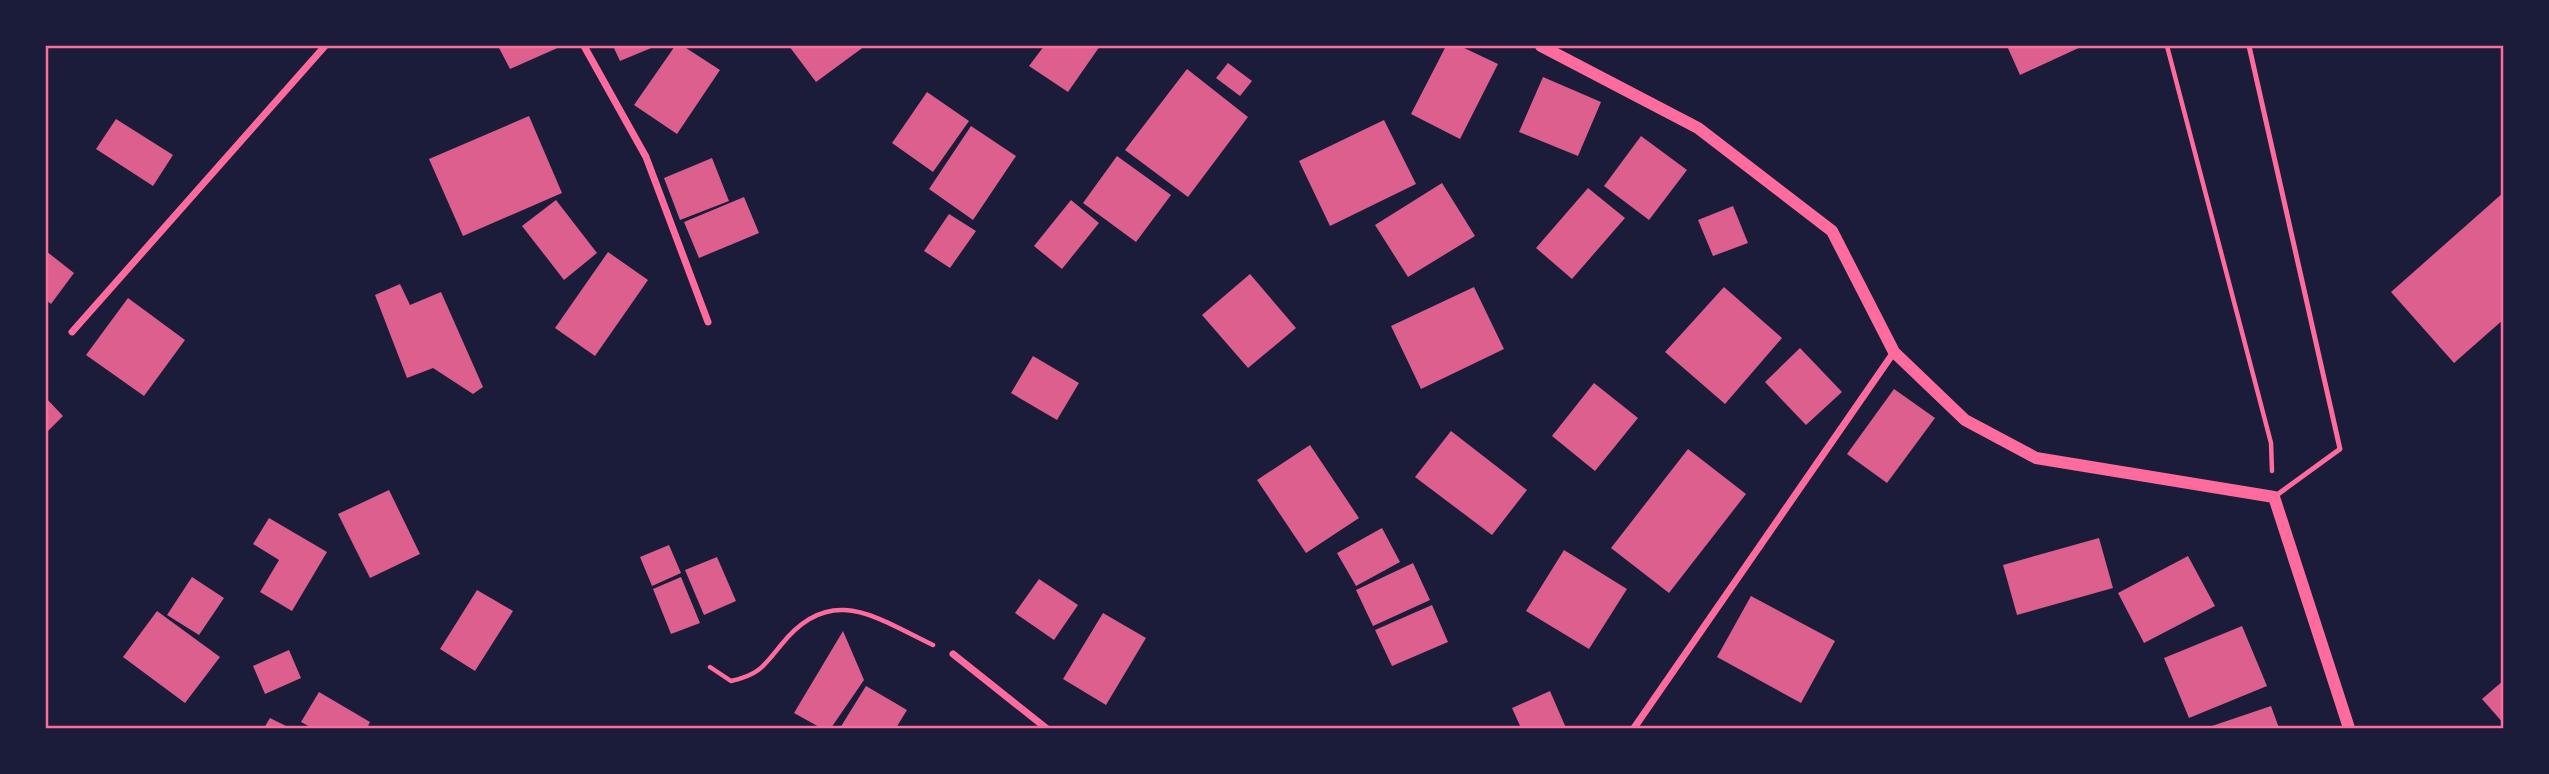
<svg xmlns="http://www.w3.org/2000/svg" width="2549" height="774" font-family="'Varela Round',sans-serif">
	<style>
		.building { fill: #dd5f8e }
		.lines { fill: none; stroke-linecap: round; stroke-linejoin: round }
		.path { stroke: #ff6b9d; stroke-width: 4.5 }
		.service { stroke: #ff6b9d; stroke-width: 5 }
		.minor { stroke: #ff6b9d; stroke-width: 7 }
		.tertiary { stroke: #ff6b9d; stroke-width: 12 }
		.neatline { fill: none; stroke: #ff6b9d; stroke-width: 2.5 }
	</style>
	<rect width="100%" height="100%" fill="#1b1b3a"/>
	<path class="building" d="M 498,46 L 562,46 L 510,69 Z
		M 613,46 L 656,46 L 620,61 Z
		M 675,46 L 683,46 L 720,70 L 677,134 L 634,105 Z
		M 789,46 L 865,46 L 816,82 Z
		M 1044,46 L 1100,46 L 1068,92 L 1029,66 Z
		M 1446,46 L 1460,46 L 1498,64 L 1460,139 L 1411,114 Z
		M 2007,46 L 2083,46 L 2020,75 Z
		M 1228,63 L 1252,81 L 1240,96 L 1216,78 Z
		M 1187,69 L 1248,117 L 1188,197 L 1125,150 Z
		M 1543,77 L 1601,102 L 1578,156 L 1519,132 Z
		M 927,92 L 969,121 L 933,172 L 892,143 Z
		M 529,116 L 562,193 L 463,236 L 429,159 Z
		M 116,119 L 173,155 L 153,186 L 96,149 Z
		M 1384,120 L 1416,184 L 1330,226 L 1299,161 Z
		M 971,126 L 1016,156 L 973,220 L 929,189 Z
		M 1641,136 L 1687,170 L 1649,220 L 1604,186 Z
		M 1117,156 L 1171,195 L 1136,242 L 1083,203 Z
		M 712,158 L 729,201 L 680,220 L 664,178 Z
		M 1442,183 L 1475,236 L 1408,277 L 1375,225 Z
		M 1588,188 L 1625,218 L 1572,279 L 1536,248 Z
		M 2504,192 L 2504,319 L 2454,363 L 2391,292 Z
		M 744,197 L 759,233 L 699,258 L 684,222 Z
		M 556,200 L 597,253 L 564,280 L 522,226 Z
		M 1071,200 L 1099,223 L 1062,269 L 1034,246 Z
		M 1733,206 L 1748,243 L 1713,256 L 1698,220 Z
		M 949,214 L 976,231 L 950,268 L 924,251 Z
		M 46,251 L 74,273 L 51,304 L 46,300 Z
		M 608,252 L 648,280 L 595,356 L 555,328 Z
		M 1250,274 L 1296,328 L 1248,368 L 1202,315 Z
		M 400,284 L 410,305 L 441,292 L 483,387 L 473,394 L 433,368 L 407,378 L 375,295 Z
		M 1474,287 L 1504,349 L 1421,389 L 1391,326 Z
		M 1724,287 L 1782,338 L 1725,404 L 1665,352 Z
		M 128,298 L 185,340 L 144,396 L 86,355 Z
		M 1800,348 L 1842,392 L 1806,425 L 1765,382 Z
		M 1033,356 L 1079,383 L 1057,420 L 1011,393 Z
		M 1594,383 L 1638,418 L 1595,471 L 1552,436 Z
		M 1894,389 L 1935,418 L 1887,483 L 1847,454 Z
		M 46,398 L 63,416 L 46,433 Z
		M 1451,431 L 1527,490 L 1492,535 L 1415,477 Z
		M 1310,445 L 1359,518 L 1306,553 L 1257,480 Z
		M 1688,449 L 1746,494 L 1669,593 L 1611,548 Z
		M 389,490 L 420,554 L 370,578 L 338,514 Z
		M 269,518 L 327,552 L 292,611 L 260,592 L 279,560 L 253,544 Z
		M 1382,528 L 1400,562 L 1356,586 L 1337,553 Z
		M 2099,538 L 2113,588 L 2017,615 L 2003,565 Z
		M 669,545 L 681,573 L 652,586 L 640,557 Z
		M 1564,550 L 1627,589 L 1589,649 L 1526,611 Z
		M 2188,556 L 2215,606 L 2144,643 L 2118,593 Z
		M 717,557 L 736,601 L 704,615 L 685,570 Z
		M 1413,563 L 1430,600 L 1373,626 L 1356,590 Z
		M 192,577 L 224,598 L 199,635 L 167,615 Z
		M 681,577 L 700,623 L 671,634 L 653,589 Z
		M 1039,579 L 1078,605 L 1054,640 L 1015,613 Z
		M 477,590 L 513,611 L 475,671 L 440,649 Z
		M 1751,596 L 1835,641 L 1801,703 L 1717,657 Z
		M 1432,605 L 1448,642 L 1392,666 L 1375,630 Z
		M 157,611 L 220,657 L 185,703 L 123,657 Z
		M 1103,613 L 1146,638 L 1106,705 L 1063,679 Z
		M 2242,626 L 2267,686 L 2189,718 L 2164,658 Z
		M 843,631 L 864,680 L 831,728 L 821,728 L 794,713 Z
		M 289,650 L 301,678 L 265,694 L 253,666 Z
		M 2504,680 L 2504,724 L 2482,699 Z
		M 866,686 L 907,710 L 896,728 L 840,728 Z
		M 1550,691 L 1566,728 L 1521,728 L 1512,708 Z
		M 319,692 L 370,722 L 367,728 L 312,728 L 301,722 Z
		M 2271,706 L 2279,728 L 2206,728 Z
		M 270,718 L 290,728 L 264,728 Z"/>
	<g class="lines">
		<path class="path" d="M 2167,46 L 2271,443 L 2272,471
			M 710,667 L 731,681 C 759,675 764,666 781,645 C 831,582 876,618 933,645"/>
		<path class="service" d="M 2249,46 L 2340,449 L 2274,497"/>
		<path class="minor" d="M 584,46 L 646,157 L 708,322
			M 72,332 L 325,46
			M 953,654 L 1046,728
			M 1634,728 L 1894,352"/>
		<path class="tertiary" d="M 1541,46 L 1698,128 L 1832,231 L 1894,352 L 1965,420 L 2036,458 L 2274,497 L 2349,728"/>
	</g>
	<rect width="2549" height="774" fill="none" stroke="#1b1b3a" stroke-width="94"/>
	<rect x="47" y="47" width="2455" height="680" class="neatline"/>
</svg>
